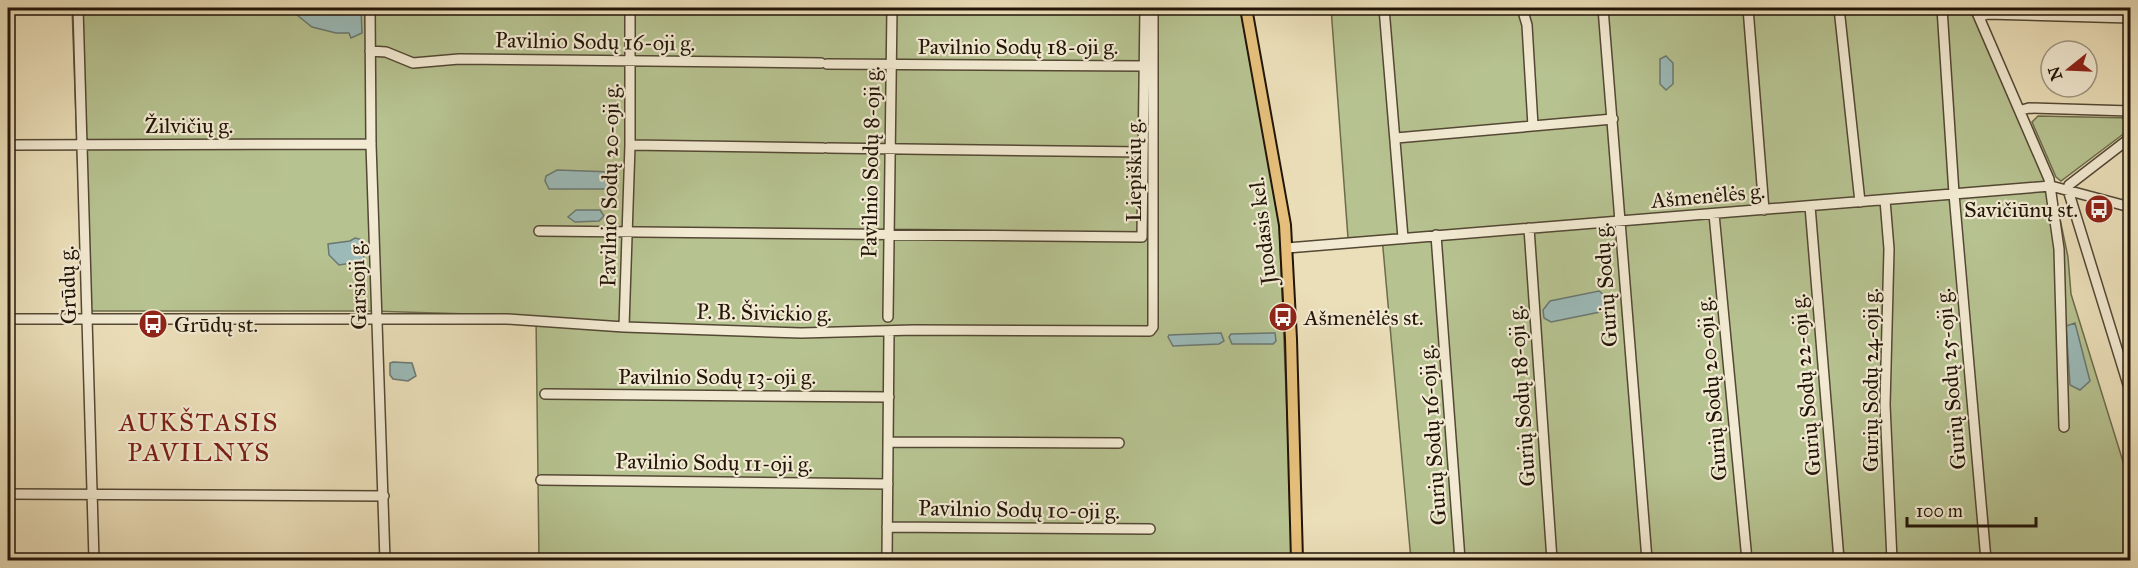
<svg xmlns="http://www.w3.org/2000/svg" width="2138" height="568" font-family="'IM FELL Great Primer',serif">
	<style>
		.green { fill: #b6c290; stroke: #6c6c4c; stroke-width: 1.5 }
		.water { fill: #9bbab8; stroke: #6b7872; stroke-width: 1.5 }
		.lines { fill: none; stroke-linecap: round; stroke-linejoin: round }
		.minor-casing { stroke: #544834; stroke-width: 12 }
		.major-casing { stroke: #221508; stroke-width: 14 }
		.minor { stroke: #f2ead2; stroke-width: 9 }
		.major { stroke: #e6c07c; stroke-width: 10 }
		.labels { text-anchor: middle; stroke-width: 4.5; stroke-linejoin: round; paint-order: stroke }
		.street-label { font-size: 22px; fill: #221508; stroke: #f2ead2 }
		.poi-label { font-size: 22px; fill: #221508; stroke: #f2ead2; text-anchor: start }
		.quarter-label { font-size: 26px; letter-spacing: 1.5px; fill: #7a1f14; stroke: #f2ead2 }
	</style>
	<rect width="100%" height="100%" fill="#ebdfb9"/>
	<filter id="stains"><feTurbulence type="fractalNoise" baseFrequency=".00333" numOctaves="4"/><feColorMatrix values="0 0 0 0 .2 0 0 0 0 .09 0 0 0 0 .02 0 0 0 .5 -.17"/></filter>
	<radialGradient id="worn" r=".72"><stop offset=".6" stop-color="#630" stop-opacity="0"/><stop offset="1" stop-color="#630" stop-opacity=".3"/></radialGradient>
	<path class="green" d="M 72,8 L 1240,8 L 1279,220 L 1293,560 L 539,560 L 536,316 L 370,311 L 83,311 Z
		M 1331,8 L 1970,8 L 2055,195 L 2068,257 L 2071,294 L 2130,484 L 2130,560 L 1411,560 L 1382,237 L 1348,238 Z
		M 2038,116 L 2130,118 L 2130,129 L 2061,181 L 2056,177 L 2032,122 Z"/>
	<path class="water" d="M 297,8 L 361,8 L 362,33 L 351,38 L 349,33 L 336,33 L 312,27 L 297,15 Z
		M 1666,56 L 1673,63 L 1673,84 L 1666,90 L 1660,84 L 1660,59 Z
		M 557,170 L 612,172 L 617,184 L 610,189 L 549,189 L 545,181 L 546,176 Z
		M 576,210 L 600,210 L 604,216 L 599,221 L 575,222 L 568,217 Z
		M 355,238 L 363,240 L 364,261 L 339,265 L 329,255 L 328,244 L 350,241 Z
		M 1599,291 L 1605,296 L 1607,309 L 1605,311 L 1551,322 L 1544,318 L 1543,310 L 1550,301 Z
		M 2075,323 L 2090,381 L 2080,390 L 2070,385 L 2066,326 Z
		M 1221,333 L 1224,341 L 1219,344 L 1173,346 L 1168,337 L 1169,335 Z
		M 1275,333 L 1276,341 L 1273,344 L 1232,344 L 1229,337 L 1231,334 Z
		M 393,362 L 412,363 L 416,376 L 408,381 L 393,379 L 390,375 L 390,363 Z"/>
	<g class="lines">
		<g class="minor-casing">
			<path id="minor" d="M 78,8 L 94,560
				M 370,8 L 371,144 L 385,560
				M 1384,8 L 1403,238
				M 1522,8 L 1527,25 L 1533,126
				M 1603,8 L 1647,560
				M 1748,8 L 1764,210
				M 1839,8 L 1860,202
				M 1942,8 L 1954,194 L 1986,560
				M 1975,8 L 2049,179 L 2059,249 L 2064,427
				M 1979,17 L 1987,14 L 2130,18
				M 370,51 L 386,52 L 413,63 L 459,59 L 821,63
				M 827,64 L 1144,66
				M 2022,110 L 2029,108 L 2130,111
				M 1396,138 L 1613,119
				M 2130,138 L 2069,185 L 2068,190 L 2130,391
				M 8,145 L 371,144
				M 630,145 L 823,148
				M 828,148 L 1143,152
				M 1885,200 L 1889,249 L 1885,405 L 1892,560
				M 1810,206 L 1839,560
				M 1714,214 L 1747,560
				M 1529,228 L 1552,560
				M 539,231 L 1142,237 L 1145,8
				M 1436,235 L 1460,560
				M 1287,248 L 2051,186 L 2130,207
				M 888,317 L 892,8
				M 8,319 L 507,319 L 624,327 L 801,333 L 914,330 L 1150,331 L 1153,327 L 1153,8
				M 624,327 L 630,145 L 630,8
				M 545,394 L 889,397
				M 888,442 L 1119,443
				M 541,480 L 888,484
				M 8,494 L 384,496
				M 887,527 L 1150,529
				M 887,560 L 889,332"/>
		</g>
		<g class="major-casing">
			<path id="major" d="M 1246,8 L 1285,225 L 1291,339 L 1297,560"/>
		</g>
		<use href="#minor" class="minor"/>
		<use href="#major" class="major"/>
	</g>
	<defs>
		<g id="bus-disc" transform="scale(1.5)"><circle r="9.5" fill="#8f2418" stroke="#f2ead2"/><path d="M-5-6H5V4H4V6H2V4H-2V6H-4V4H-5ZM-3.5-4V0h7V-4ZM-3.5 1.2v1.5H-2V1.2ZM2 1.2v1.5H3.5V1.2Z" fill="#fff"/></g>
	</defs>
	<g fill-rule="evenodd">
		<use href="#bus-disc" x="2099" y="209"/>
		<use href="#bus-disc" x="1283" y="317"/>
		<use href="#bus-disc" x="153" y="324"/>
	</g>
	<g class="labels">
		<g class="street-label">
			<text transform="translate(595 41) rotate(1)" y="8">Pavilnio Sodų 16-oji g.</text>
			<text x="1018" y="54">Pavilnio Sodų 18-oji g.</text>
			<text x="189" y="133">Žilvičių g.</text>
			<text transform="translate(870 162) rotate(-89)" y="8">Pavilnio Sodų 8-oji g.</text>
			<text transform="translate(1133 170) rotate(-90)" y="8">Liepiškių g.</text>
			<text transform="translate(609 185) rotate(-89)" y="8">Pavilnio Sodų 20-oji g.</text>
			<text transform="translate(1708 195) rotate(-5)" y="8">Ašmenėlės g.</text>
			<text transform="translate(1262 231) rotate(-97)" y="8">Juodasis kel.</text>
			<text transform="translate(67 285) rotate(-92)" y="8">Grūdų g.</text>
			<text transform="translate(357 285) rotate(-92)" y="8">Garsioji g.</text>
			<text transform="translate(1605 285) rotate(-94)" y="8">Gurių Sodų g.</text>
			<text transform="translate(764 312) rotate(1)" y="8">P. B. Šivickio g.</text>
			<text x="717" y="384">Pavilnio Sodų 13-oji g.</text>
			<text transform="translate(1950 379) rotate(-95)" y="8">Gurių Sodų 25-oji g.</text>
			<text transform="translate(1870 380) rotate(-90)" y="8">Gurių Sodų 24-oji g.</text>
			<text transform="translate(1805 385) rotate(-95)" y="8">Gurių Sodų 22-oji g.</text>
			<text transform="translate(1711 389) rotate(-95)" y="8">Gurių Sodų 20-oji g.</text>
			<text transform="translate(1521 396) rotate(-94)" y="8">Gurių Sodų 18-oji g.</text>
			<text transform="translate(1432 435) rotate(-94)" y="8">Gurių Sodų 16-oji g.</text>
			<text transform="translate(714 462) rotate(1)" y="8">Pavilnio Sodų 11-oji g.</text>
			<text transform="translate(1019 509) rotate(1)" y="8">Pavilnio Sodų 10-oji g.</text>
		</g>
		<g class="poi-label">
			<text x="2078" y="217" text-anchor="end">Savičiūnų st.</text>
			<text x="1304" y="325">Ašmenėlės st.</text>
			<text x="174" y="332">Grūdų st.</text>
		</g>
		<g class="quarter-label">
			<text x="199" y="431">AUKŠTASIS<tspan x="199" dy="30">PAVILNYS</tspan></text>
		</g>
	</g>
	<rect width="2138" height="568" fill="none" stroke="#ebdfb9" stroke-width="30"/>
	<rect x="9" y="9" width="2120" height="550" fill="none" stroke="#221508" stroke-width="3"/>
	<rect x="15" y="15" width="2108" height="538" fill="none" stroke="#221508" stroke-width="1.5"/>
	<g transform="translate(2069 69) rotate(252)"><circle r="28" fill="#f2ead2" stroke="#9f9581" stroke-width="1.5"/>
	<path d="M0-4.5L10 22L0 15L-10 22Z" fill="#8f2418"/>
	<text y="-9" font-size="16" font-weight="bold" text-anchor="middle" fill="#221508">N</text>
	</g>
	<path d="M1907 517v9h129v-9" fill="none" stroke="#221508" stroke-width="3"/>
	<text x="1916" y="517" font-size="18" fill="#221508" stroke="#f2ead2" stroke-width="4.5" paint-order="stroke">100 m</text>
	<rect width="100%" height="100%" filter="url(#stains)"/>
	<rect width="100%" height="100%" fill="url(#worn)"/>
</svg>
